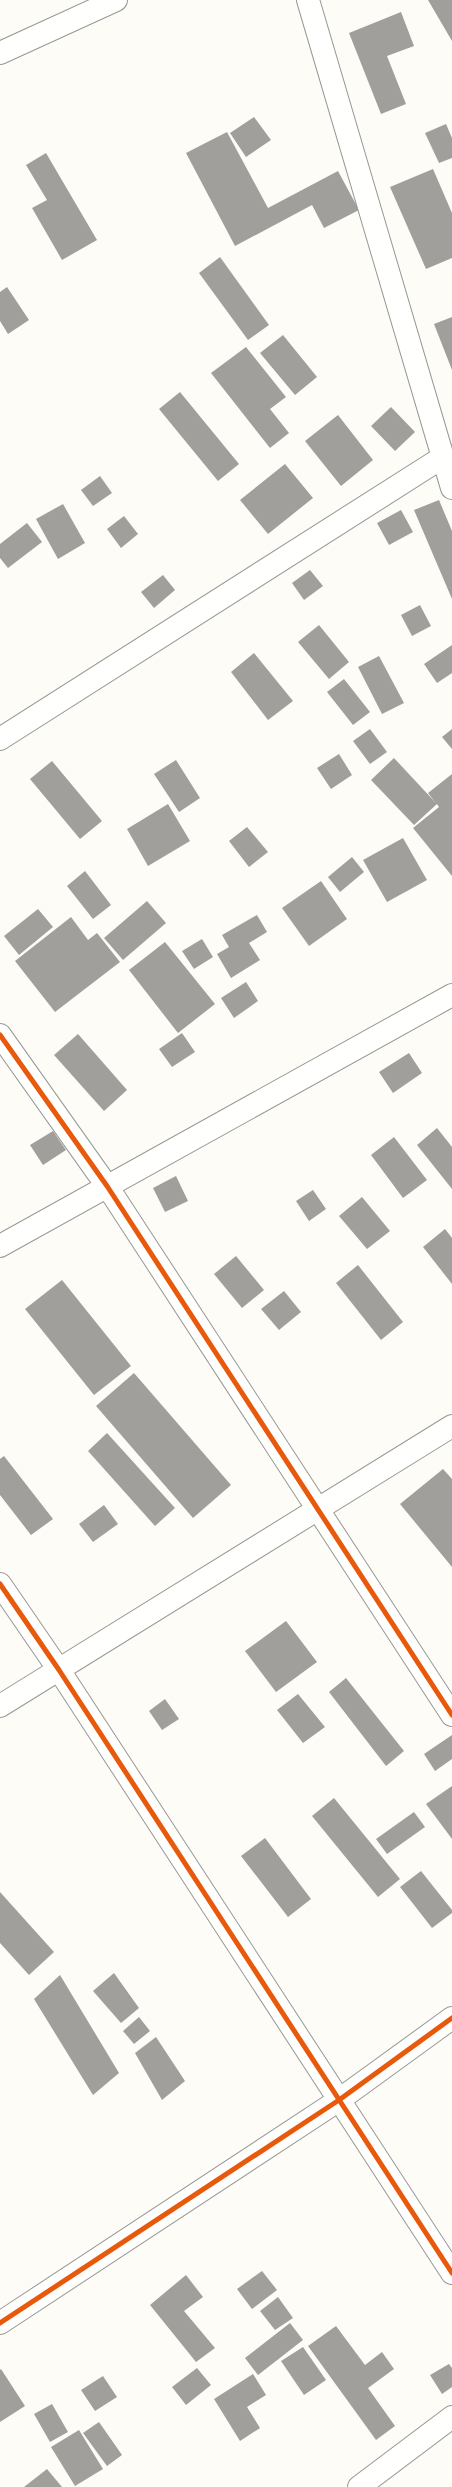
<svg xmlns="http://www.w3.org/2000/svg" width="452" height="2487" font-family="'Crimson Pro',serif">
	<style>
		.building { fill: #a19f9c }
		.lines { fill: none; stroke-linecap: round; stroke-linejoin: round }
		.minor-casing { stroke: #979795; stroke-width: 24 }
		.minor { stroke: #fffffe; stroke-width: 22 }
		.cycleway-casing { stroke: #fff; stroke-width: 8 }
		.cycleway { stroke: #e8590c; stroke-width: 5 }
	</style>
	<rect width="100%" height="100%" fill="#fdfcf7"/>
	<path class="building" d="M 428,0 L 452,0 L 452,41 Z
		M 401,12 L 414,46 L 387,56 L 406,104 L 381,114 L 349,33 Z
		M 254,117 L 271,140 L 246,157 L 230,133 Z
		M 446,124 L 452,138 L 452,158 L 439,163 L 425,133 Z
		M 227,132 L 268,208 L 338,171 L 359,210 L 324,228 L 312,205 L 235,246 L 186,153 Z
		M 46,153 L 97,240 L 62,260 L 32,208 L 47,200 L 26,165 Z
		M 433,169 L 452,213 L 452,258 L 426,269 L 390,187 Z
		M 220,257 L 269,325 L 248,340 L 199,273 Z
		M 7,287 L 29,320 L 8,334 L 0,321 L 0,292 Z
		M 452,317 L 452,370 L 434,324 Z
		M 283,335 L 317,377 L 295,395 L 260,353 Z
		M 246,347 L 286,397 L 270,409 L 289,433 L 270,448 L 211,373 Z
		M 180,392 L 239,464 L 218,481 L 159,409 Z
		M 391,407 L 415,432 L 395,451 L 371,426 Z
		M 338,415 L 373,460 L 341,486 L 305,441 Z
		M 285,464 L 313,498 L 268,534 L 240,500 Z
		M 100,476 L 112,493 L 93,506 L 81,490 Z
		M 439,500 L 452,531 L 452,599 L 414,510 Z
		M 63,504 L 85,543 L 58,559 L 36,519 Z
		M 401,510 L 413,532 L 389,545 L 377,523 Z
		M 124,516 L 138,534 L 121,548 L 107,529 Z
		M 27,523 L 42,542 L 8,568 L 0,558 L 0,544 Z
		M 310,570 L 323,586 L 304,600 L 292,583 Z
		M 163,575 L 175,590 L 154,608 L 141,592 Z
		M 420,605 L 431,626 L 412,636 L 401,615 Z
		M 319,625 L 349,662 L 329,679 L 298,642 Z
		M 452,645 L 452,673 L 437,683 L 424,664 Z
		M 254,653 L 293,701 L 268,720 L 231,672 Z
		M 379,656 L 404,703 L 382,714 L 358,667 Z
		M 344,679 L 370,712 L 353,725 L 327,692 Z
		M 370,729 L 387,752 L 370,764 L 353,741 Z
		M 452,729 L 452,749 L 442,737 Z
		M 339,754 L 352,775 L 331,789 L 317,768 Z
		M 394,758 L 435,802 L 428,793 L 452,774 L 452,876 L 413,828 L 439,807 L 437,804 L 414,825 L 371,780 Z
		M 176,760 L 200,798 L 179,812 L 154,774 Z
		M 52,761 L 102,821 L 80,839 L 30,779 Z
		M 168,804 L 190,841 L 148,866 L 127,829 Z
		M 247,827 L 268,852 L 249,867 L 229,841 Z
		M 403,838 L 427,880 L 387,902 L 363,860 Z
		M 352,857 L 364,872 L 340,892 L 328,877 Z
		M 85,871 L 111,905 L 93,919 L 67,886 Z
		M 321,881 L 347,919 L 309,946 L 282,908 Z
		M 147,901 L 166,923 L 123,960 L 104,938 Z
		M 38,909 L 53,927 L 19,955 L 4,936 Z
		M 257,915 L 267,932 L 249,943 L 260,960 L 231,978 L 217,954 L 229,947 L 222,935 Z
		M 71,917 L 88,940 L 97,933 L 120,962 L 55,1012 L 15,961 Z
		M 202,939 L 213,957 L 194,969 L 182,951 Z
		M 165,942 L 215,1004 L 178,1033 L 129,970 Z
		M 246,982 L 258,1001 L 234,1018 L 221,998 Z
		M 182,1033 L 195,1052 L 172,1067 L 159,1049 Z
		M 78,1034 L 127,1090 L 104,1111 L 54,1055 Z
		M 409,1053 L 422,1073 L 393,1093 L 379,1072 Z
		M 437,1128 L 452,1147 L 452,1189 L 417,1145 Z
		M 53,1131 L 66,1150 L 43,1165 L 30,1145 Z
		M 394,1137 L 427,1180 L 403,1198 L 371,1155 Z
		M 176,1176 L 188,1201 L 165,1212 L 153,1188 Z
		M 313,1190 L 326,1209 L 309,1221 L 296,1201 Z
		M 362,1197 L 390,1231 L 367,1249 L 339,1216 Z
		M 445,1229 L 452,1238 L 452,1284 L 423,1247 Z
		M 236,1256 L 264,1290 L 242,1308 L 214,1274 Z
		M 358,1265 L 403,1322 L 381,1340 L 336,1283 Z
		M 62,1280 L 131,1366 L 94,1395 L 25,1309 Z
		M 284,1291 L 301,1312 L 279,1330 L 261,1309 Z
		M 134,1373 L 231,1485 L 193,1518 L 96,1406 Z
		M 107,1433 L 175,1508 L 155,1526 L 88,1451 Z
		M 4,1456 L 53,1519 L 31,1535 L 0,1495 L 0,1459 Z
		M 443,1469 L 452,1479 L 452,1567 L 400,1504 Z
		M 104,1505 L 118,1524 L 93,1542 L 79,1524 Z
		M 286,1621 L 317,1662 L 276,1692 L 245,1651 Z
		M 346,1678 L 404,1751 L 386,1766 L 329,1692 Z
		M 298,1694 L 325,1727 L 303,1743 L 277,1710 Z
		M 165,1699 L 179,1719 L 162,1730 L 149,1711 Z
		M 452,1735 L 452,1759 L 435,1771 L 424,1754 Z
		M 452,1786 L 452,1839 L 426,1804 Z
		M 334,1798 L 400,1879 L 378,1897 L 312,1816 Z
		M 414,1812 L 425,1827 L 387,1854 L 376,1839 Z
		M 265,1838 L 311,1899 L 288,1917 L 241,1856 Z
		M 421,1871 L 452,1910 L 452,1913 L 432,1928 L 400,1887 Z
		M 0,1892 L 54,1952 L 29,1975 L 0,1943 Z
		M 114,1973 L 139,2008 L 121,2023 L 93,1991 Z
		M 60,1975 L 119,2073 L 93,2095 L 34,1999 Z
		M 139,2017 L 150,2031 L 134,2044 L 123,2031 Z
		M 156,2037 L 185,2081 L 162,2100 L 135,2053 Z
		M 262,2271 L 277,2290 L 252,2309 L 237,2289 Z
		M 186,2275 L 203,2297 L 184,2311 L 215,2348 L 196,2362 L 150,2305 Z
		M 278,2297 L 293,2318 L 275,2330 L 260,2311 Z
		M 290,2323 L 303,2340 L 258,2375 L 245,2358 Z
		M 336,2326 L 365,2365 L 382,2352 L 394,2369 L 368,2388 L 395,2426 L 376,2440 L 308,2346 Z
		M 303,2347 L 326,2380 L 304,2395 L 281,2361 Z
		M 449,2364 L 452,2368 L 452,2387 L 442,2394 L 430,2375 Z
		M 197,2368 L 211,2385 L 186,2405 L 172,2387 Z
		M 1,2369 L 25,2406 L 0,2422 L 0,2370 Z
		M 253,2374 L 266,2395 L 247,2407 L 260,2428 L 240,2441 L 214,2399 Z
		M 103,2376 L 117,2397 L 95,2411 L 81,2390 Z
		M 52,2404 L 68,2432 L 50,2442 L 34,2414 Z
		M 99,2422 L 122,2455 L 107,2466 L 83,2433 Z
		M 79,2430 L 103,2469 L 75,2486 L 51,2447 Z
		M 47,2469 L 62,2487 L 24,2487 Z"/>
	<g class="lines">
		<g class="minor-casing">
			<path id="minor" d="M 308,0 L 452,488
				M 0,53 L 116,0
				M 0,739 L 443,457
				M 0,1035 L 107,1186 L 452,1715
				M 0,1246 L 452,995
				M 0,1584 L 59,1670 L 452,2273
				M 0,1706 L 452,1426
				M 0,2323 L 339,2100 L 452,2018
				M 359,2487 L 452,2417"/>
		</g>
		<use href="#minor" class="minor"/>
		<g class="cycleway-casing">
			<path id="cycleway" d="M 0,1035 L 107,1186 L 452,1715
				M 0,1584 L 59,1670 L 452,2273
				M 0,2323 L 339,2100 L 452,2018"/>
		</g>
		<use href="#cycleway" class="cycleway"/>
	</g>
</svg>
